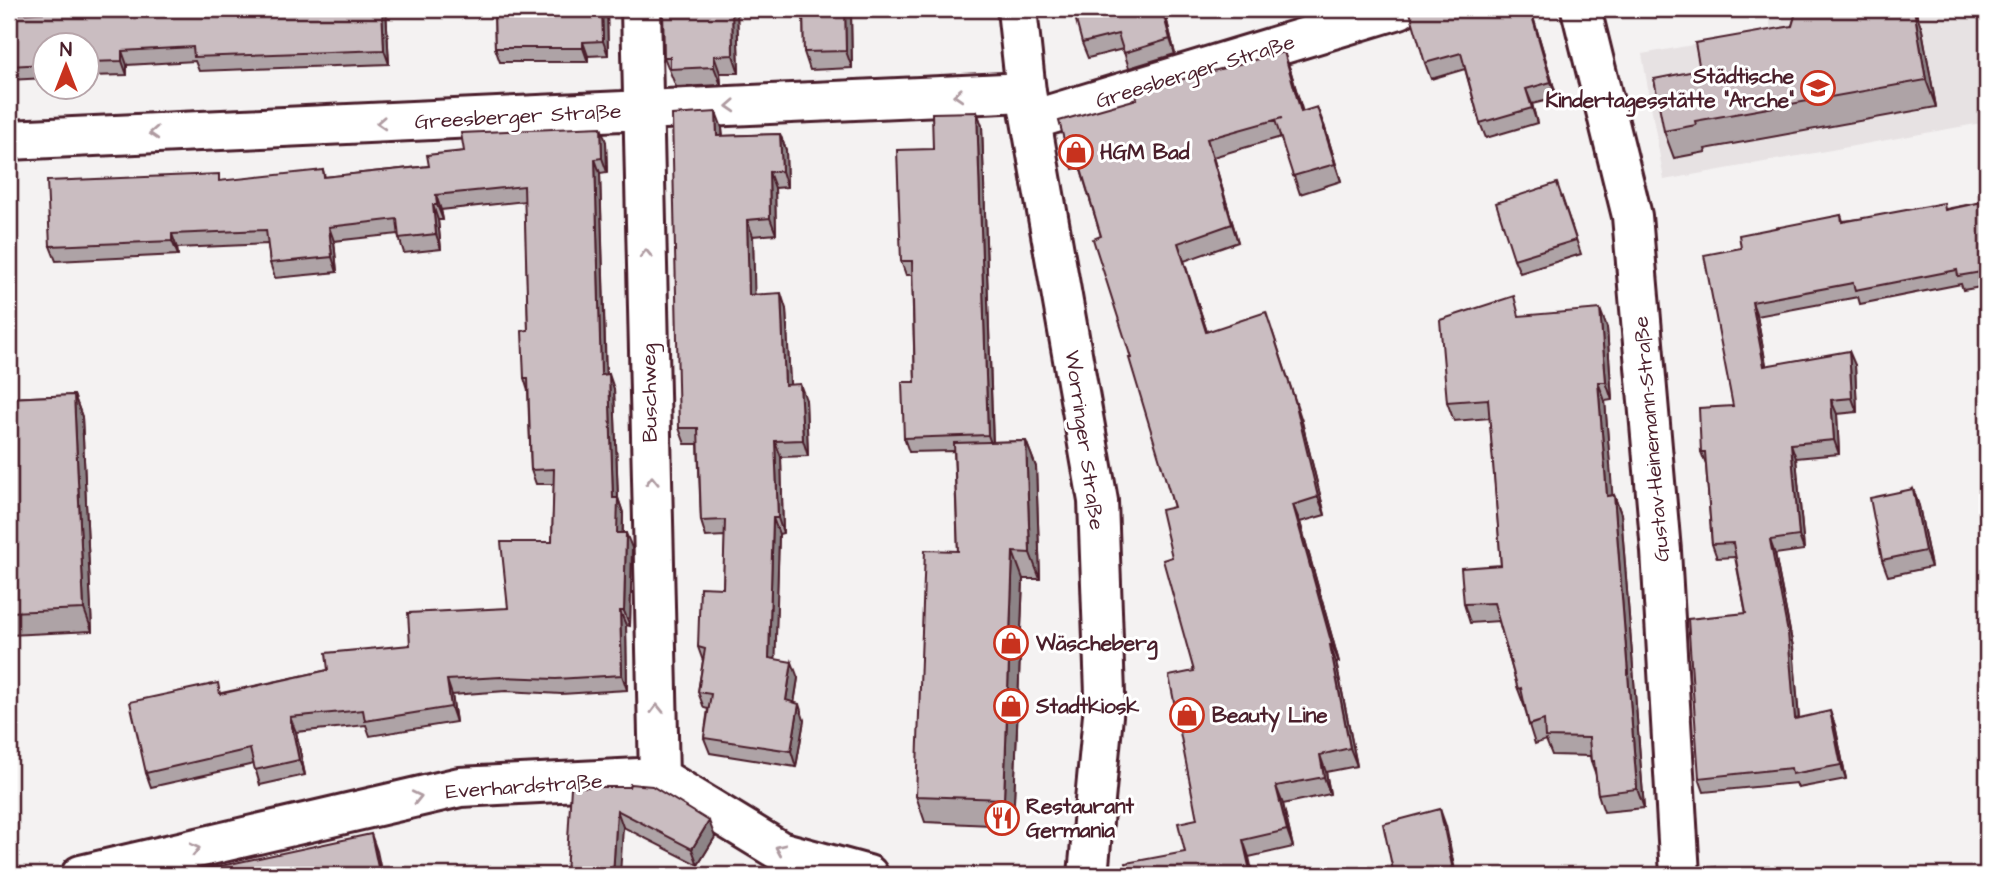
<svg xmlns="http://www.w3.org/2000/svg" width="1996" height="884" font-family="'Architects Daughter',sans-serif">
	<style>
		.built { fill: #e7e2e3 }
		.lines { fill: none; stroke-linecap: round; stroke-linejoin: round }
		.minor-casing { stroke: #4a1f2b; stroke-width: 44 }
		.major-casing { stroke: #4a1f2b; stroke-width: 44 }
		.minor { stroke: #fff; stroke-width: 38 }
		.major { stroke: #fff; stroke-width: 38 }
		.wall { fill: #aea3a6; stroke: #4a1f2b; stroke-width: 2 }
		.shaded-wall { fill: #8d8487; stroke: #4a1f2b; stroke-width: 2 }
		.building { fill: #cabdc1; stroke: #4a1f2b; stroke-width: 2 }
		.oneway { stroke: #ae9aa0 }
		.labels { text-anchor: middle; stroke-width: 6; stroke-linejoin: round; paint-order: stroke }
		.street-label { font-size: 21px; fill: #4a1f2b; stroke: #fff }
		.poi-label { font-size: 21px; font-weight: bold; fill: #4a1f2b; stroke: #fff; text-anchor: start }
	</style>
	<rect width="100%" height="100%" fill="#f4f2f2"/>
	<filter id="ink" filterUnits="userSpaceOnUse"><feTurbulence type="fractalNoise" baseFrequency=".0143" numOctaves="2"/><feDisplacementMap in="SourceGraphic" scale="14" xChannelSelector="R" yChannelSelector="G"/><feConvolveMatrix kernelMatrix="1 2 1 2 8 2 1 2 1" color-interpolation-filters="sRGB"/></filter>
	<g filter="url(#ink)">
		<path class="built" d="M 1768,9 L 1987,9 L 1987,122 L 1664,180 L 1642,54 L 1771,31 Z"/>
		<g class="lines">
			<g class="minor-casing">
				<path id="minor" d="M 641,9 L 659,777
					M 1581,9 L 1632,216 L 1661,551 L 1680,875
					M 1032,120 L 1399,9
					M 9,140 L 1026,92
					M 81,875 L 460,787 L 659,777 L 780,851 L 868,875"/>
			</g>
			<g class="major-casing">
				<path id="major" d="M 1017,9 L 1026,92 L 1098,501 L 1105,694 L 1088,875"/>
			</g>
			<use href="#minor" class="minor"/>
			<use href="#major" class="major"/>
		</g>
		<path class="wall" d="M 386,9 L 389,64 L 199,71 L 195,61 L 127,65 L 127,75 L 88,76 L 88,46 L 46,46 L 46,78 L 9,80 L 9,14 Z
			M 494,9 L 607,9 L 608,55 L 588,56 L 588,62 L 500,62 L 495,48 Z
			M 737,9 L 739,73 L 720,73 L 721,85 L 676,87 L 664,57 Z
			M 803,9 L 870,9 L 870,11 L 851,13 L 852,68 L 810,70 L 804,52 Z
			M 1164,9 L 1175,54 L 1129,68 L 1123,49 L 1088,58 L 1082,43 Z
			M 1493,9 L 1494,11 L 1533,17 L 1557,98 L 1532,104 L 1537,123 L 1486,138 L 1480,123 L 1465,69 L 1431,79 L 1425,63 Z
			M 1797,9 L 1915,9 L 1922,30 L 1936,107 L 1705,149 L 1706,152 L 1674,158 L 1664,131 L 1700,70 L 1792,26 Z
			M 1290,69 L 1302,112 L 1324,125 L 1341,181 L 1300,194 L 1281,137 L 1213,157 L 1238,242 L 1184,261 L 1207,332 L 1301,418 L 1325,515 L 1300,522 L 1339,662 L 1336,662 L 1357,766 L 1326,772 L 1330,794 L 1283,804 L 1293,847 L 1249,857 L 1185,852 L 1197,819 L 1194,671 L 1172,557 L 1174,507 L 1131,358 L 1101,236 L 1080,167 L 1073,169 L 1067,151 Z
			M 977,112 L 982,126 L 993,442 L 1026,441 L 1036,467 L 1040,579 L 1023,579 L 1013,826 L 925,822 L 916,796 L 958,551 L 954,451 L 909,452 L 904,438 L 915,382 L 912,275 L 906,275 L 901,261 L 933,149 Z
			M 722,128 L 723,136 L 780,134 L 786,150 L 787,187 L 775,188 L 776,234 L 753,236 L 754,294 L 786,309 L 790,385 L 806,400 L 808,456 L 781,457 L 783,533 L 779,534 L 775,659 L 798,678 L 794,703 L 804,720 L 796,767 L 710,753 L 704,738 L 708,709 L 704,708 L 698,692 L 703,661 L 698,647 L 723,588 L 725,536 L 706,537 L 701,521 L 698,444 L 685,444 L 679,428 Z
			M 606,142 L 607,172 L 600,173 L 606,375 L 614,389 L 618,498 L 623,513 L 623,533 L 632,548 L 630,626 L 626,625 L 627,690 L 561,694 L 506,691 L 452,695 L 456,722 L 370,736 L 366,725 L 296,732 L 305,775 L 260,785 L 254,764 L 151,787 L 146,773 L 222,693 L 328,670 L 410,645 L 508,608 L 552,542 L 554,484 L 536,484 L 531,470 L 528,391 L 524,378 L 528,330 L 525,201 L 441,210 L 443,220 L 438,220 L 441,249 L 404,253 L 398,234 L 334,241 L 337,272 L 275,278 L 270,263 L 268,244 L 177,248 L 178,255 L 56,261 L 50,246 L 323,170 L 325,177 L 429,166 Z
			M 1562,197 L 1581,254 L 1520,273 L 1514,259 Z
			M 1987,201 L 1987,286 L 1963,290 L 1961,284 L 1860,304 L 1858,297 L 1757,316 L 1766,366 L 1855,365 L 1857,412 L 1837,414 L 1839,454 L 1796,458 L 1804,550 L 1775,554 L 1793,647 L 1799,718 L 1835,725 L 1846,779 L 1798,788 L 1796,783 L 1704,792 L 1699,778 L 1746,613 L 1735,557 L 1717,558 L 1712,544 L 1706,465 L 1701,452 L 1733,406 L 1741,248 L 1841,215 L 1843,221 L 1946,209 Z
			M 1521,316 L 1607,328 L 1612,400 L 1605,401 L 1612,496 L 1614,495 L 1621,514 L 1644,808 L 1604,812 L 1598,794 L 1596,775 L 1591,761 L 1590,756 L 1552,755 L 1546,740 L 1535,744 L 1529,725 L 1525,708 L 1518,689 L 1499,621 L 1470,623 L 1464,604 L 1501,565 L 1490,418 L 1454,421 L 1447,402 Z
			M 74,395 L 82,417 L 92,631 L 9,635 L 9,398 Z
			M 1913,489 L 1919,506 L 1931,567 L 1888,576 L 1882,560 Z
			M 571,787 L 715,837 L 698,865 L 623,827 Z"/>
		<path class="shaded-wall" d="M 382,9 L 386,9 L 389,64 L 384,50 Z
			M 602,9 L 607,9 L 608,55 L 603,41 Z
			M 732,9 L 737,9 L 739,73 L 733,55 Z
			M 845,9 L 850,9 L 851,13 L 852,68 L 846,51 Z
			M 1162,9 L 1164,9 L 1175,54 L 1170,39 Z
			M 1530,9 L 1533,17 L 1557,98 L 1551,82 Z
			M 1914,9 L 1915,9 L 1922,30 L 1936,107 L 1926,80 Z
			M 583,42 L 588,56 L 588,62 L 583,48 Z
			M 122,51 L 127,65 L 127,75 L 122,61 Z
			M 1284,52 L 1290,69 L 1308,129 L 1301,112 Z
			M 714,56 L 720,73 L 721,85 L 714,67 Z
			M 1526,89 L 1532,104 L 1537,123 L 1532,108 Z
			M 1317,107 L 1324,125 L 1341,181 L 1335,164 Z
			M 716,112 L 722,128 L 723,152 L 717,136 Z
			M 977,112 L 982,126 L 993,449 L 988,435 Z
			M 601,127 L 606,142 L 607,172 L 602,158 Z
			M 780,134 L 786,150 L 787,187 L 782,171 Z
			M 1207,139 L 1213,157 L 1238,242 L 1232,224 Z
			M 595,159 L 600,173 L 606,389 L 601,375 Z
			M 769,172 L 775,188 L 776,234 L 770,218 Z
			M 436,195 L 441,210 L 443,220 L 437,205 Z
			M 433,205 L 438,220 L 441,249 L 436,234 Z
			M 747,220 L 753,236 L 755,311 L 749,295 Z
			M 329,227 L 334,241 L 337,272 L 332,257 Z
			M 172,234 L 177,248 L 178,255 L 172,241 Z
			M 1178,243 L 1184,261 L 1213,350 L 1206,332 Z
			M 781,293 L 786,309 L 791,401 L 785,385 Z
			M 1752,302 L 1757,316 L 1769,380 L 1764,366 Z
			M 1600,309 L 1607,328 L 1612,400 L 1606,382 Z
			M 1272,330 L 1301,418 L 1325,515 L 1318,497 Z
			M 1849,351 L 1855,365 L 1857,412 L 1852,398 Z
			M 609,374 L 614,389 L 618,500 L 618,498 L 623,513 L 622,547 L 617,533 L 613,498 Z
			M 1598,382 L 1605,401 L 1614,515 L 1607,496 Z
			M 800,384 L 806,400 L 808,456 L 803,440 Z
			M 74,395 L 82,417 L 92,631 L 84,609 Z
			M 1831,400 L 1837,414 L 1839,454 L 1834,440 Z
			M 775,441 L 781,457 L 783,533 L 778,518 Z
			M 1026,441 L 1036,467 L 1040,579 L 1030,553 Z
			M 1791,444 L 1796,458 L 1804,550 L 1799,536 Z
			M 1913,489 L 1919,506 L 1931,567 L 1925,551 Z
			M 1614,495 L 1621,514 L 1644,808 L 1637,789 Z
			M 1293,505 L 1300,522 L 1339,662 L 1332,645 Z
			M 773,518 L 779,534 L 775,674 L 769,658 Z
			M 626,533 L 632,548 L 630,626 L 624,611 Z
			M 1770,540 L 1775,554 L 1793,647 L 1800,733 L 1795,719 Z
			M 1013,552 L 1023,579 L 1013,826 L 1004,799 Z
			M 620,611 L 626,625 L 627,690 L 622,675 Z
			M 1330,645 L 1336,662 L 1357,766 L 1350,748 Z
			M 792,662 L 798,678 L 792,716 L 786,700 Z
			M 447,680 L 452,695 L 456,722 L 451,707 Z
			M 799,704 L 804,720 L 796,767 L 791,751 Z
			M 1830,711 L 1835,725 L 1846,779 L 1841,765 Z
			M 290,717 L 296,732 L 305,775 L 299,760 Z
			M 1320,755 L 1326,772 L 1330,794 L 1324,777 Z
			M 1276,786 L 1283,804 L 1293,847 L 1287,830 Z
			M 1440,809 L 1446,826 L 1456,875 L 1454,875 Z
			M 617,810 L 623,827 L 620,875 L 613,875 Z
			M 709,821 L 715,837 L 698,865 L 692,849 Z
			M 371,834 L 377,851 L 382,875 L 380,875 Z
			M 1243,840 L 1249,857 L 1253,875 L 1251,875 Z"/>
		<path class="building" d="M 140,9 L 382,9 L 384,50 L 194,57 L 193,47 L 122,51 L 122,61 L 88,62 L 88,46 L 46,46 L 46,64 L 9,66 L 9,14 Z
			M 494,9 L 602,9 L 603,41 L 583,42 L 583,48 L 495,48 Z
			M 663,9 L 732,9 L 733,55 L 714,56 L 714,67 L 670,69 L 670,57 L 664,57 Z
			M 803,9 L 845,9 L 846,51 L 804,52 Z
			M 1073,9 L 1162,9 L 1170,39 L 1124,53 L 1118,34 L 1082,43 Z
			M 1409,9 L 1492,9 L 1493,11 L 1501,9 L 1530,9 L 1551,82 L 1526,89 L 1532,108 L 1480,123 L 1461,53 L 1425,63 Z
			M 1797,9 L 1914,9 L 1926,80 L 1695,121 L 1696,125 L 1664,131 L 1654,79 L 1700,70 L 1695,43 L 1792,26 Z
			M 1284,52 L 1301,112 L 1317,107 L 1335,164 L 1293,176 L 1275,120 L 1282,118 L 1207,139 L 1232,224 L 1178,243 L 1206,332 L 1266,312 L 1295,401 L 1318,497 L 1293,505 L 1332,645 L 1330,645 L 1350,748 L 1320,755 L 1324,777 L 1276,786 L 1287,830 L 1243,840 L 1251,875 L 1129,875 L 1126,863 L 1185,852 L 1178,823 L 1197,819 L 1169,676 L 1194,671 L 1163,560 L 1172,557 L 1161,510 L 1174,507 L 1129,358 L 1131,358 L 1093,239 L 1101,236 L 1075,149 L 1067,151 L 1059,121 L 1137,99 L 1135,92 Z
			M 716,112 L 717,136 L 780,134 L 782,171 L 769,172 L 770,218 L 747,220 L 749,295 L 781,293 L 785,385 L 800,384 L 803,440 L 775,441 L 778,518 L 773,518 L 769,658 L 792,662 L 786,700 L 799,704 L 791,751 L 704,738 L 711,694 L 698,692 L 705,649 L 698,647 L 700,587 L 723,588 L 725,520 L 701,521 L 698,428 L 679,428 L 672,115 Z
			M 977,112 L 988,435 L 904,438 L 902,382 L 915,382 L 912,261 L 901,261 L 897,150 L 933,149 L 932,113 Z
			M 601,127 L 602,158 L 595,159 L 601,375 L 609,374 L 613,498 L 618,498 L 617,533 L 626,533 L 624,611 L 620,611 L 622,675 L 556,679 L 501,677 L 447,680 L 451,707 L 365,721 L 363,710 L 290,717 L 299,760 L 255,770 L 250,749 L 146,773 L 130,702 L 218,683 L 220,694 L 328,670 L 326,653 L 410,645 L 408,613 L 508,608 L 501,542 L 552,542 L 554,469 L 531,470 L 528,378 L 524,378 L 522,331 L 528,330 L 524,186 L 436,195 L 437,205 L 433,205 L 436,234 L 399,238 L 397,219 L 329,227 L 332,257 L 270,263 L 266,230 L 172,234 L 172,241 L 50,246 L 47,181 L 219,174 L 219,181 L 323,170 L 324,177 L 429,166 L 427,155 L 464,151 L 461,133 Z
			M 1557,183 L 1576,240 L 1514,259 L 1496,203 Z
			M 1987,201 L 1987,271 L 1958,276 L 1957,270 L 1855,290 L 1853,283 L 1752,302 L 1764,366 L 1849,351 L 1852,398 L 1831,400 L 1834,440 L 1791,444 L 1799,536 L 1770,540 L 1788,633 L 1795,719 L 1830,711 L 1841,765 L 1792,774 L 1791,768 L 1699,778 L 1688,619 L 1746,613 L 1733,543 L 1712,544 L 1705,452 L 1701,452 L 1699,408 L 1733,406 L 1704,255 L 1741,248 L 1739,235 L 1841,215 L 1842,222 L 1944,203 L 1945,210 Z
			M 1514,296 L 1519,316 L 1600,309 L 1606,382 L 1598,382 L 1607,496 L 1614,495 L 1637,789 L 1598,794 L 1594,761 L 1591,761 L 1589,738 L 1545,737 L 1544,720 L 1529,725 L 1521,688 L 1518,689 L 1494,603 L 1464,604 L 1461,568 L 1501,565 L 1488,399 L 1447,402 L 1440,320 Z
			M 74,395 L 84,609 L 9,612 L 9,398 Z
			M 1026,441 L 1030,553 L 1013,552 L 1004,799 L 916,796 L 925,550 L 958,551 L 954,443 Z
			M 1913,489 L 1925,551 L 1882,560 L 1870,498 Z
			M 630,784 L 652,786 L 709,821 L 692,849 L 617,810 L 613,875 L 566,875 L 571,787 L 629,787 Z
			M 1440,809 L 1454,875 L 1394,875 L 1383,824 Z
			M 371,834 L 379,872 L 420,875 L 179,875 Z
			M 1716,867 L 1718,875 L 1704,875 L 1704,869 Z"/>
		<defs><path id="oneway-chevron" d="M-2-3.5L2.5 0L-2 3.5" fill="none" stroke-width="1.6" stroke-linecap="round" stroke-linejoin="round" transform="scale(1.75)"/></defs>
		<g class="oneway">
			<use href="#oneway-chevron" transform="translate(958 95) rotate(177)"/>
			<use href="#oneway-chevron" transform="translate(731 106) rotate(177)"/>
			<use href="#oneway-chevron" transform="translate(381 123) rotate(177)"/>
			<use href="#oneway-chevron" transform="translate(154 133) rotate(177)"/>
			<use href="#oneway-chevron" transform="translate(646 254) rotate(-91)"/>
			<use href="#oneway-chevron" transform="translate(652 481) rotate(-91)"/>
			<use href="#oneway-chevron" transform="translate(657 709) rotate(-91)"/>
			<use href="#oneway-chevron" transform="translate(417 797) rotate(-13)"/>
			<use href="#oneway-chevron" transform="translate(195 849) rotate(-13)"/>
			<use href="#oneway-chevron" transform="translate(780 849) rotate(-156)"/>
		</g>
	</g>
	<defs>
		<g id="school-ring" transform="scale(1.75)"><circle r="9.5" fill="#fff" stroke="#c8321e" stroke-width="1.5"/><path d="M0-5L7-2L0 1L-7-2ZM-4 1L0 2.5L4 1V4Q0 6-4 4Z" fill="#c8321e"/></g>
		<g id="shop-ring" transform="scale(1.75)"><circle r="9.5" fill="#fff" stroke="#c8321e" stroke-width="1.5"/><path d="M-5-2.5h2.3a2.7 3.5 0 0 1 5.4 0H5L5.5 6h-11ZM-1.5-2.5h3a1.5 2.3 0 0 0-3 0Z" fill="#c8321e"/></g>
		<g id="restaurant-ring" transform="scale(1.75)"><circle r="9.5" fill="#fff" stroke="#c8321e" stroke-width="1.5"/><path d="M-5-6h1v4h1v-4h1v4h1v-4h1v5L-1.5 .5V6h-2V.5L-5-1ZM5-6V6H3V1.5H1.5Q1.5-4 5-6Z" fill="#c8321e"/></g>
	</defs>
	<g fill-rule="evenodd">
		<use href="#school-ring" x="1818" y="88"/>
		<use href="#shop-ring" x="1076" y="152"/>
		<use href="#shop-ring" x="1011" y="643"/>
		<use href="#shop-ring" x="1011" y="706"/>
		<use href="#shop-ring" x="1187" y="715"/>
		<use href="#restaurant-ring" x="1002" y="818"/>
	</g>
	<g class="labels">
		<g class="street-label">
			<text transform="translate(1195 71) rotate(-17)" y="7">Greesberger Straße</text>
			<text transform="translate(518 116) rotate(-3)" y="7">Greesberger Straße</text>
			<text transform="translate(649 393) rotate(-91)" y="7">Buschweg</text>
			<text transform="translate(1651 439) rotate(-95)" y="7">Gustav-Heinemann-Straße</text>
			<text transform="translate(1085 440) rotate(82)" y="7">Worringer Straße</text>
			<text transform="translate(524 786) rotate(-4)" y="7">Everhardstraße</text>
		</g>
		<g class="poi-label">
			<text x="1794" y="83" text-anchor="end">Städtische<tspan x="1794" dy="24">Kindertagesstätte "Arche"</tspan></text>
			<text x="1100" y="159">HGM Bad</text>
			<text x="1036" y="650">Wäscheberg</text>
			<text x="1036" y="713">Stadtkiosk</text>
			<text x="1212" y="722">Beauty Line</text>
			<text x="1026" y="813">Restaurant<tspan x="1026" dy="24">Germania</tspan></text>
		</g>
	</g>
	<rect width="1996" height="884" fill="none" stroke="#fff" stroke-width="35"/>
	<rect x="18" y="18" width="1961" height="849" fill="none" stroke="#4a1f2b" stroke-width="2.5" filter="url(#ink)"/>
	<g transform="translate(66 66)"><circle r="33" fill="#ffffff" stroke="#b7a5aa" stroke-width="2"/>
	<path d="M0-5L12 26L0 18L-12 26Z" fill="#c8321e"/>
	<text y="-10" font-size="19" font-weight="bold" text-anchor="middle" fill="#4a1f2b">N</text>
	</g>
</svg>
